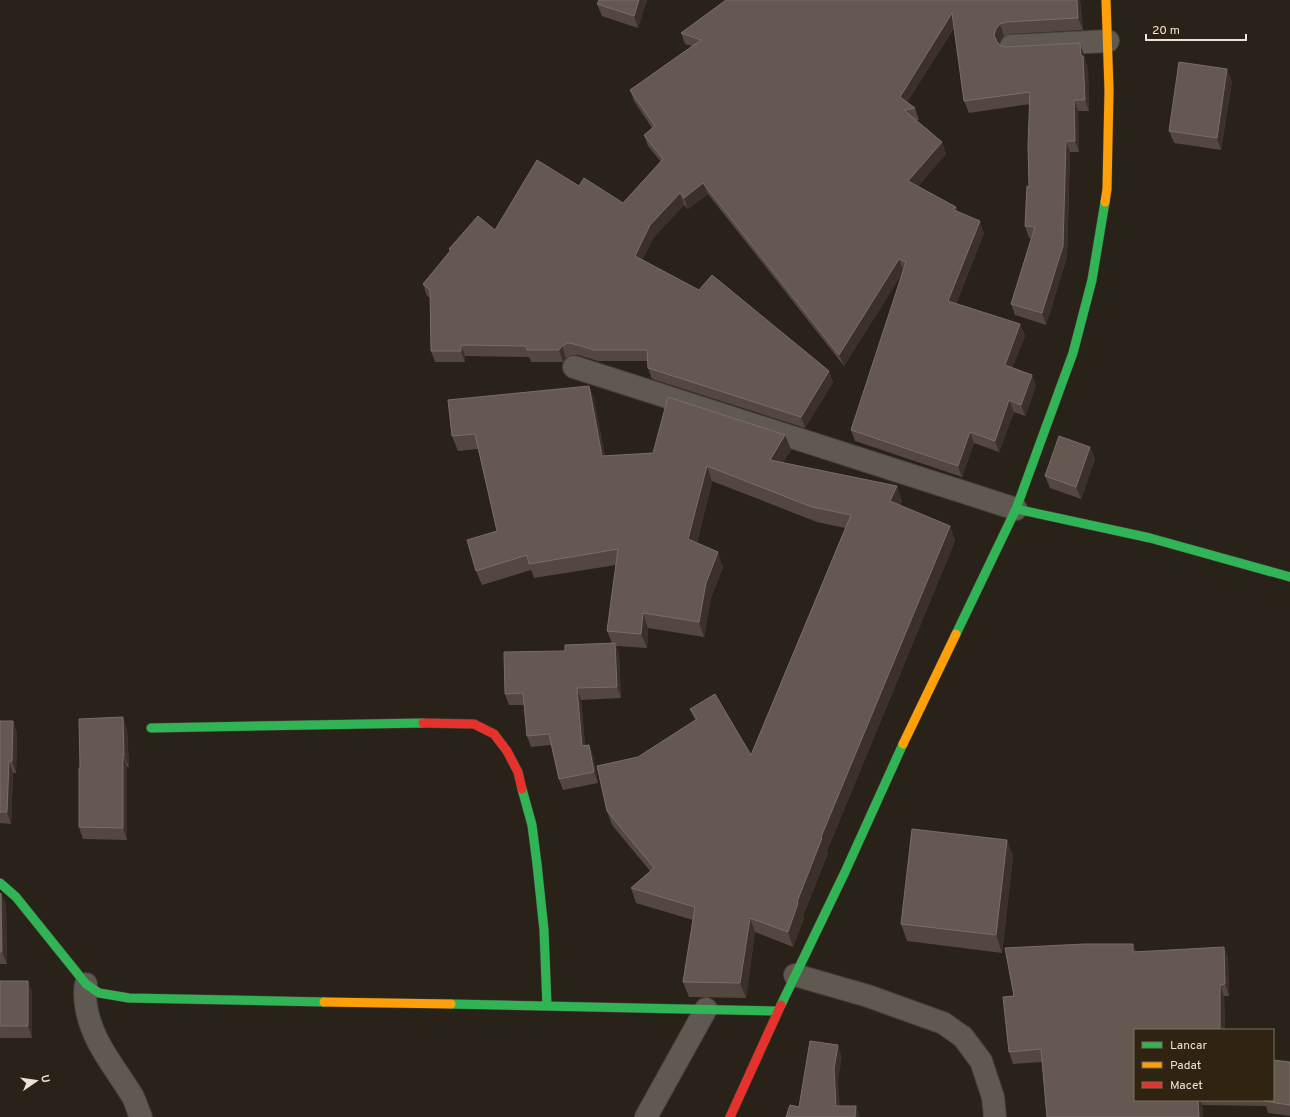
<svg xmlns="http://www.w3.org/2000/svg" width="1290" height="1117" font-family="Overpass,sans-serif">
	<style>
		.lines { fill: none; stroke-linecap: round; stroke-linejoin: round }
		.street-casing { stroke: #453f37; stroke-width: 24 }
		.fast-casing { stroke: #453f37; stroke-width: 10 }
		.slow-casing { stroke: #453f37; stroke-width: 10 }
		.jam-casing { stroke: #453f37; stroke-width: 10 }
		.street { stroke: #5f5952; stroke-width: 22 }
		.fast { stroke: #30b455; stroke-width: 9 }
		.slow { stroke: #ff9f0a; stroke-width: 9 }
		.jam { stroke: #e5322d; stroke-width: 9 }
		.wall { fill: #544740 }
		.shaded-wall { fill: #3c3129 }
		.building { fill: #655851; stroke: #7a6d66 }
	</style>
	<rect width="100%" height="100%" fill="#292218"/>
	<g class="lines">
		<g class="street-casing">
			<path id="street" d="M 1011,46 L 1108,41
				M 574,367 L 1016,509
				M 795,975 L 868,996 L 943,1023 L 963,1037 L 981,1061 L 993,1097 L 995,1117
				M 86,984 C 84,991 85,997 86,1005 C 91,1041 115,1067 133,1097 C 136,1103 138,1111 141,1117
				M 646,1117 L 706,1009"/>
		</g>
		<g class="fast-casing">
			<path id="fast" d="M 1016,509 L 1150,538 L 1290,577
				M 956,634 L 1016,509 L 1073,353 L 1092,280 L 1105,202
				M 151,728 L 423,723
				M 522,789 L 532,825 L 537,864 L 544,930 L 547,1006
				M 0,883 L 16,897 L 86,984 L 99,993 L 129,998 L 324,1002
				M 451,1004 L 778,1011
				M 781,1005 L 845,872 L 903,744"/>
		</g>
		<g class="slow-casing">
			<path id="slow" d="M 1105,202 L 1107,189 L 1109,90 L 1106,0
				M 903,744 L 956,634
				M 324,1002 L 451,1004"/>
		</g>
		<g class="jam-casing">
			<path id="jam" d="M 423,723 L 474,724 L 494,734 L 507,751 L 518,772 L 522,789
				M 730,1117 L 781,1005"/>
		</g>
		<use href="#street" class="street"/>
		<use href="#fast" class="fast"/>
		<use href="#slow" class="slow"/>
		<use href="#jam" class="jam"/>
	</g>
	<path class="wall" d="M 647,0 L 638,28 L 602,16 L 597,4 Z
		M 726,0 L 1080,0 L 1083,30 L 1010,34 L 1004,36 L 1000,40 L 999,44 L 1001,46 L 1007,47 L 1084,55 L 1085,60 L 1088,68 L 1089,111 L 1078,111 L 1079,152 L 1070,152 L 1067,257 L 1046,325 L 1015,315 L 1011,304 L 1031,238 L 1029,238 L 1025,226 L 1029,187 L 1030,104 L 969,113 L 964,101 L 954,28 L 907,102 L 915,108 L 919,120 L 916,120 L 942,142 L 946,154 L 918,186 L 956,207 L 958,212 L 984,233 L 956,304 L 1020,324 L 1025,336 L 1012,368 L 1032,375 L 1036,386 L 1025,416 L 1014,412 L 999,452 L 974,443 L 962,477 L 855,441 L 851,430 L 903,272 L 844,366 L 708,194 L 688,209 L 684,205 L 654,237 L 642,260 L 829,371 L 833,382 L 805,428 L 652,379 L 648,368 L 648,361 L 598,361 L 578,355 L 572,355 L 566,358 L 563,362 L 531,362 L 529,357 L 465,356 L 465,362 L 435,362 L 431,351 L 431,298 L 427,296 L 423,284 L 450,251 L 449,249 L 495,230 L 579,186 L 623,203 L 661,162 L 648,146 L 644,135 L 652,128 L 634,101 L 630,90 L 692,46 L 685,44 L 681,33 Z
		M 1232,81 L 1221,150 L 1174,143 L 1169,131 Z
		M 589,386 L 594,400 L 605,456 L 653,453 L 785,435 L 791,450 L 783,463 L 902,501 L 900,506 L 950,526 L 955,541 L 827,851 L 828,853 L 803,916 L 804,918 L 793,947 L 755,932 L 746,998 L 689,997 L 683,982 L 693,920 L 636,903 L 631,888 L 650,871 L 612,825 L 607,811 L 638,757 L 695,720 L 690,709 L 751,755 L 845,528 L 817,522 L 712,481 L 697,543 L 723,567 L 711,598 L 704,637 L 648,628 L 647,648 L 616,646 L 619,654 L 621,698 L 581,700 L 585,745 L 589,745 L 593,756 L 598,783 L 563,790 L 559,779 L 551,745 L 531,747 L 527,736 L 524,705 L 509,705 L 505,694 L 565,651 L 612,643 L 607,631 L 616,565 L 534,578 L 531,570 L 482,585 L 476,571 L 497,531 L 478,449 L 458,451 L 452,436 Z
		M 1090,447 L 1095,459 L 1081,499 L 1050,488 L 1045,476 Z
		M 0,721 L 13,721 L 17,733 L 16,773 L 13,773 L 11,824 L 0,823 Z
		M 127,729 L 129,767 L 127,767 L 127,840 L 83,839 L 79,827 L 80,768 Z
		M 1007,840 L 1013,857 L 1002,953 L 907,941 L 901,924 Z
		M 1,893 L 6,905 L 7,964 L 0,964 L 0,894 Z
		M 1084,944 L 1133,944 L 1136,952 L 1224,947 L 1228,959 L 1229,996 L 1224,996 L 1225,1030 L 1135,1030 L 1135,1100 L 1273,1100 L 1273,1060 L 1290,1062 L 1290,1116 L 1268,1113 L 1266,1106 L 1202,1105 L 1203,1117 L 1047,1117 L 1042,1062 L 1013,1064 L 1009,1052 L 1003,997 L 1014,996 L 1005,948 Z
		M 0,981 L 28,981 L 32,993 L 32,1038 L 0,1038 Z"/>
	<path class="shaded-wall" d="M 639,0 L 647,0 L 638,28 L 634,16 Z
		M 1077,0 L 1080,0 L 1083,30 L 1078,18 Z
		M 952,13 L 956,24 L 904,108 L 900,97 Z
		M 1000,24 L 1004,36 L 1000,40 L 999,46 L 994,35 L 996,29 Z
		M 1080,43 L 1084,55 L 1085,60 L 1088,68 L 1089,111 L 1085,100 Z
		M 1227,69 L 1232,81 L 1221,150 L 1217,138 Z
		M 1074,100 L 1078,111 L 1079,152 L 1075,141 Z
		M 1066,141 L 1070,152 L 1067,257 L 1046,325 L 1042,313 Z
		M 942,142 L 946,154 L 913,192 L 908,181 Z
		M 703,183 L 708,194 L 688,209 L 684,198 Z
		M 680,193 L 684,205 L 654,237 L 639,267 L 635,256 L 650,225 Z
		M 956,207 L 960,218 L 954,210 Z
		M 980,221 L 984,233 L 952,313 L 948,301 Z
		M 899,259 L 904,271 L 844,366 L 839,355 Z
		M 1020,324 L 1025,336 L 1009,376 L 1005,365 Z
		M 461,345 L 465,356 L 465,362 L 461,351 Z
		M 562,346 L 566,358 L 563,362 L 559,350 Z
		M 829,371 L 833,382 L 805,428 L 801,417 Z
		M 1032,375 L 1036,386 L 1025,416 L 1021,405 Z
		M 589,386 L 594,400 L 608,471 L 602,456 Z
		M 1009,400 L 1014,412 L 999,452 L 995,441 Z
		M 970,432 L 974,443 L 962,477 L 958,466 Z
		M 785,435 L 791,450 L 775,475 L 770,460 Z
		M 1090,447 L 1095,459 L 1081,499 L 1076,487 Z
		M 707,466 L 712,481 L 694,554 L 688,539 Z
		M 897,486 L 902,501 L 896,516 L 890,501 Z
		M 950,526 L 955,541 L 827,851 L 828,853 L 803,916 L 804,918 L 793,947 L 788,932 L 797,902 L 821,837 Z
		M 718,552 L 723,567 L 711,598 L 704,637 L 699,622 L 706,583 Z
		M 643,613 L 648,628 L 647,648 L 641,634 Z
		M 615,643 L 619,654 L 621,698 L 617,687 Z
		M 577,688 L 581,700 L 586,757 L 582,746 Z
		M 123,717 L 127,729 L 129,767 L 124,756 Z
		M 13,721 L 17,733 L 16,773 L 12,761 Z
		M 589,745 L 593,756 L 598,783 L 594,772 Z
		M 123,756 L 127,767 L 127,840 L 123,828 Z
		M 9,761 L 13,773 L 11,824 L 7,812 Z
		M 1007,840 L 1013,857 L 1002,953 L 996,935 Z
		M 1,893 L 6,905 L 7,964 L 2,952 Z
		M 750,918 L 755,932 L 746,998 L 740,983 Z
		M 1133,944 L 1138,955 L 1133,952 Z
		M 1224,947 L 1228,959 L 1229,996 L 1225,984 Z
		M 28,981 L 32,993 L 32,1038 L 28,1026 Z
		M 1220,985 L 1224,996 L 1225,1030 L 1220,1030 Z
		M 838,1045 L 842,1057 L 838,1081 L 841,1117 L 836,1106 L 834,1069 Z
		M 1198,1100 L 1200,1100 L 1202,1105 L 1203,1117 L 1199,1117 Z
		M 856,1106 L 860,1117 L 855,1117 Z"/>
	<path class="building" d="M 599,0 L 639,0 L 634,16 L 597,4 Z
		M 726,0 L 1077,0 L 1078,18 L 1006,22 L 1000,24 L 996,29 L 994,35 L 997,42 L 1001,46 L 1007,47 L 1080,43 L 1081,56 L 1083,56 L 1085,100 L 1074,100 L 1075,141 L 1066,141 L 1063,246 L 1042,313 L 1011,304 L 1035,227 L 1025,226 L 1027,186 L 1029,187 L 1028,145 L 1030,92 L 964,101 L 952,13 L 900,97 L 915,108 L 904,110 L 942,142 L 908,181 L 956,207 L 954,210 L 980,221 L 948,301 L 1020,324 L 1005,365 L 1032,375 L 1021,405 L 1009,400 L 995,441 L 970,432 L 958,466 L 851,430 L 906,262 L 899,259 L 839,355 L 703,183 L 684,198 L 680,193 L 650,225 L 635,256 L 699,290 L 712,275 L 829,371 L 801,417 L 648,368 L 647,350 L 594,350 L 574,344 L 568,343 L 562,346 L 559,350 L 527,350 L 526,346 L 461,345 L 461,351 L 431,351 L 430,290 L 423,284 L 451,250 L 449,249 L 478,216 L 495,230 L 537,160 L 579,186 L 584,178 L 623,203 L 663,159 L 644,135 L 655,126 L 630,90 L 701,40 L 681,33 Z
		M 1179,62 L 1227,69 L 1217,138 L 1169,131 Z
		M 589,386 L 602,456 L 653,453 L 668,397 L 785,435 L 770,460 L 897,486 L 890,501 L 950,526 L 821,837 L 822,838 L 797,902 L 798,903 L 788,932 L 750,918 L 740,983 L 683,982 L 695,907 L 631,888 L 654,868 L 607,811 L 597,766 L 638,757 L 697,719 L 690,709 L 715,694 L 751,755 L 851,515 L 812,507 L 707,466 L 688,539 L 718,552 L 706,583 L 699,622 L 643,613 L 641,634 L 607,631 L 618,549 L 529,564 L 527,555 L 476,571 L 467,540 L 497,531 L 475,434 L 452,436 L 448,400 Z
		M 1059,436 L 1090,447 L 1076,487 L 1045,476 Z
		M 615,643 L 617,687 L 577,688 L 582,746 L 589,745 L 594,772 L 559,779 L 549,734 L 527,736 L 523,693 L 505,694 L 504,652 L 565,651 L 565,645 Z
		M 123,717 L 124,756 L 123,756 L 123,828 L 79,827 L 79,768 L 80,768 L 79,719 Z
		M 0,721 L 13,721 L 12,761 L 9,761 L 7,812 L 0,812 Z
		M 912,829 L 1007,840 L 996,935 L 901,924 Z
		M 1,893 L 2,952 L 0,952 L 0,894 Z
		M 1084,944 L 1133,944 L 1133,952 L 1224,947 L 1225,984 L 1220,985 L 1220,1030 L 1135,1030 L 1135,1100 L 1198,1100 L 1199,1117 L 1047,1117 L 1041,1049 L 1009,1052 L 1003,997 L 1014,996 L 1005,948 Z
		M 0,981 L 28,981 L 28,1026 L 0,1026 Z
		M 810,1041 L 838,1045 L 834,1069 L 836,1106 L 856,1106 L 855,1117 L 786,1117 L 790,1105 L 799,1107 Z
		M 1273,1060 L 1290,1062 L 1290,1105 L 1264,1101 L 1264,1100 L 1273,1100 Z"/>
	<rect x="1134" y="1029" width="140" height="72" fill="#302311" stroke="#7b7061"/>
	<rect x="1142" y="1042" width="20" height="6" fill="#30b455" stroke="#7b7061"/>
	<text x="1170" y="1049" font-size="12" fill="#ece3d8">Lancar</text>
	<rect x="1142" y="1062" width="20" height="6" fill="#ff9f0a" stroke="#7b7061"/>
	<text x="1170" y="1069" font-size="12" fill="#ece3d8">Padat</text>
	<rect x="1142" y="1082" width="20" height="6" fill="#e5322d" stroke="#7b7061"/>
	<text x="1170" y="1089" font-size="12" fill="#ece3d8">Macet</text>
	<g transform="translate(36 1081) rotate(77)" stroke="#302311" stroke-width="3" paint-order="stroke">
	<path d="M0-3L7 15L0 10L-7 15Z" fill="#ece3d8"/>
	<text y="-6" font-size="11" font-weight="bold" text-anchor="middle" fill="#ece3d8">U</text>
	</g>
	<path d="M1146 34v6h100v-6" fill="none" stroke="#ece3d8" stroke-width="2"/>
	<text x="1152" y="34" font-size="12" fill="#ece3d8" stroke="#302311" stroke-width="3" paint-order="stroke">20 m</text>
</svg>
